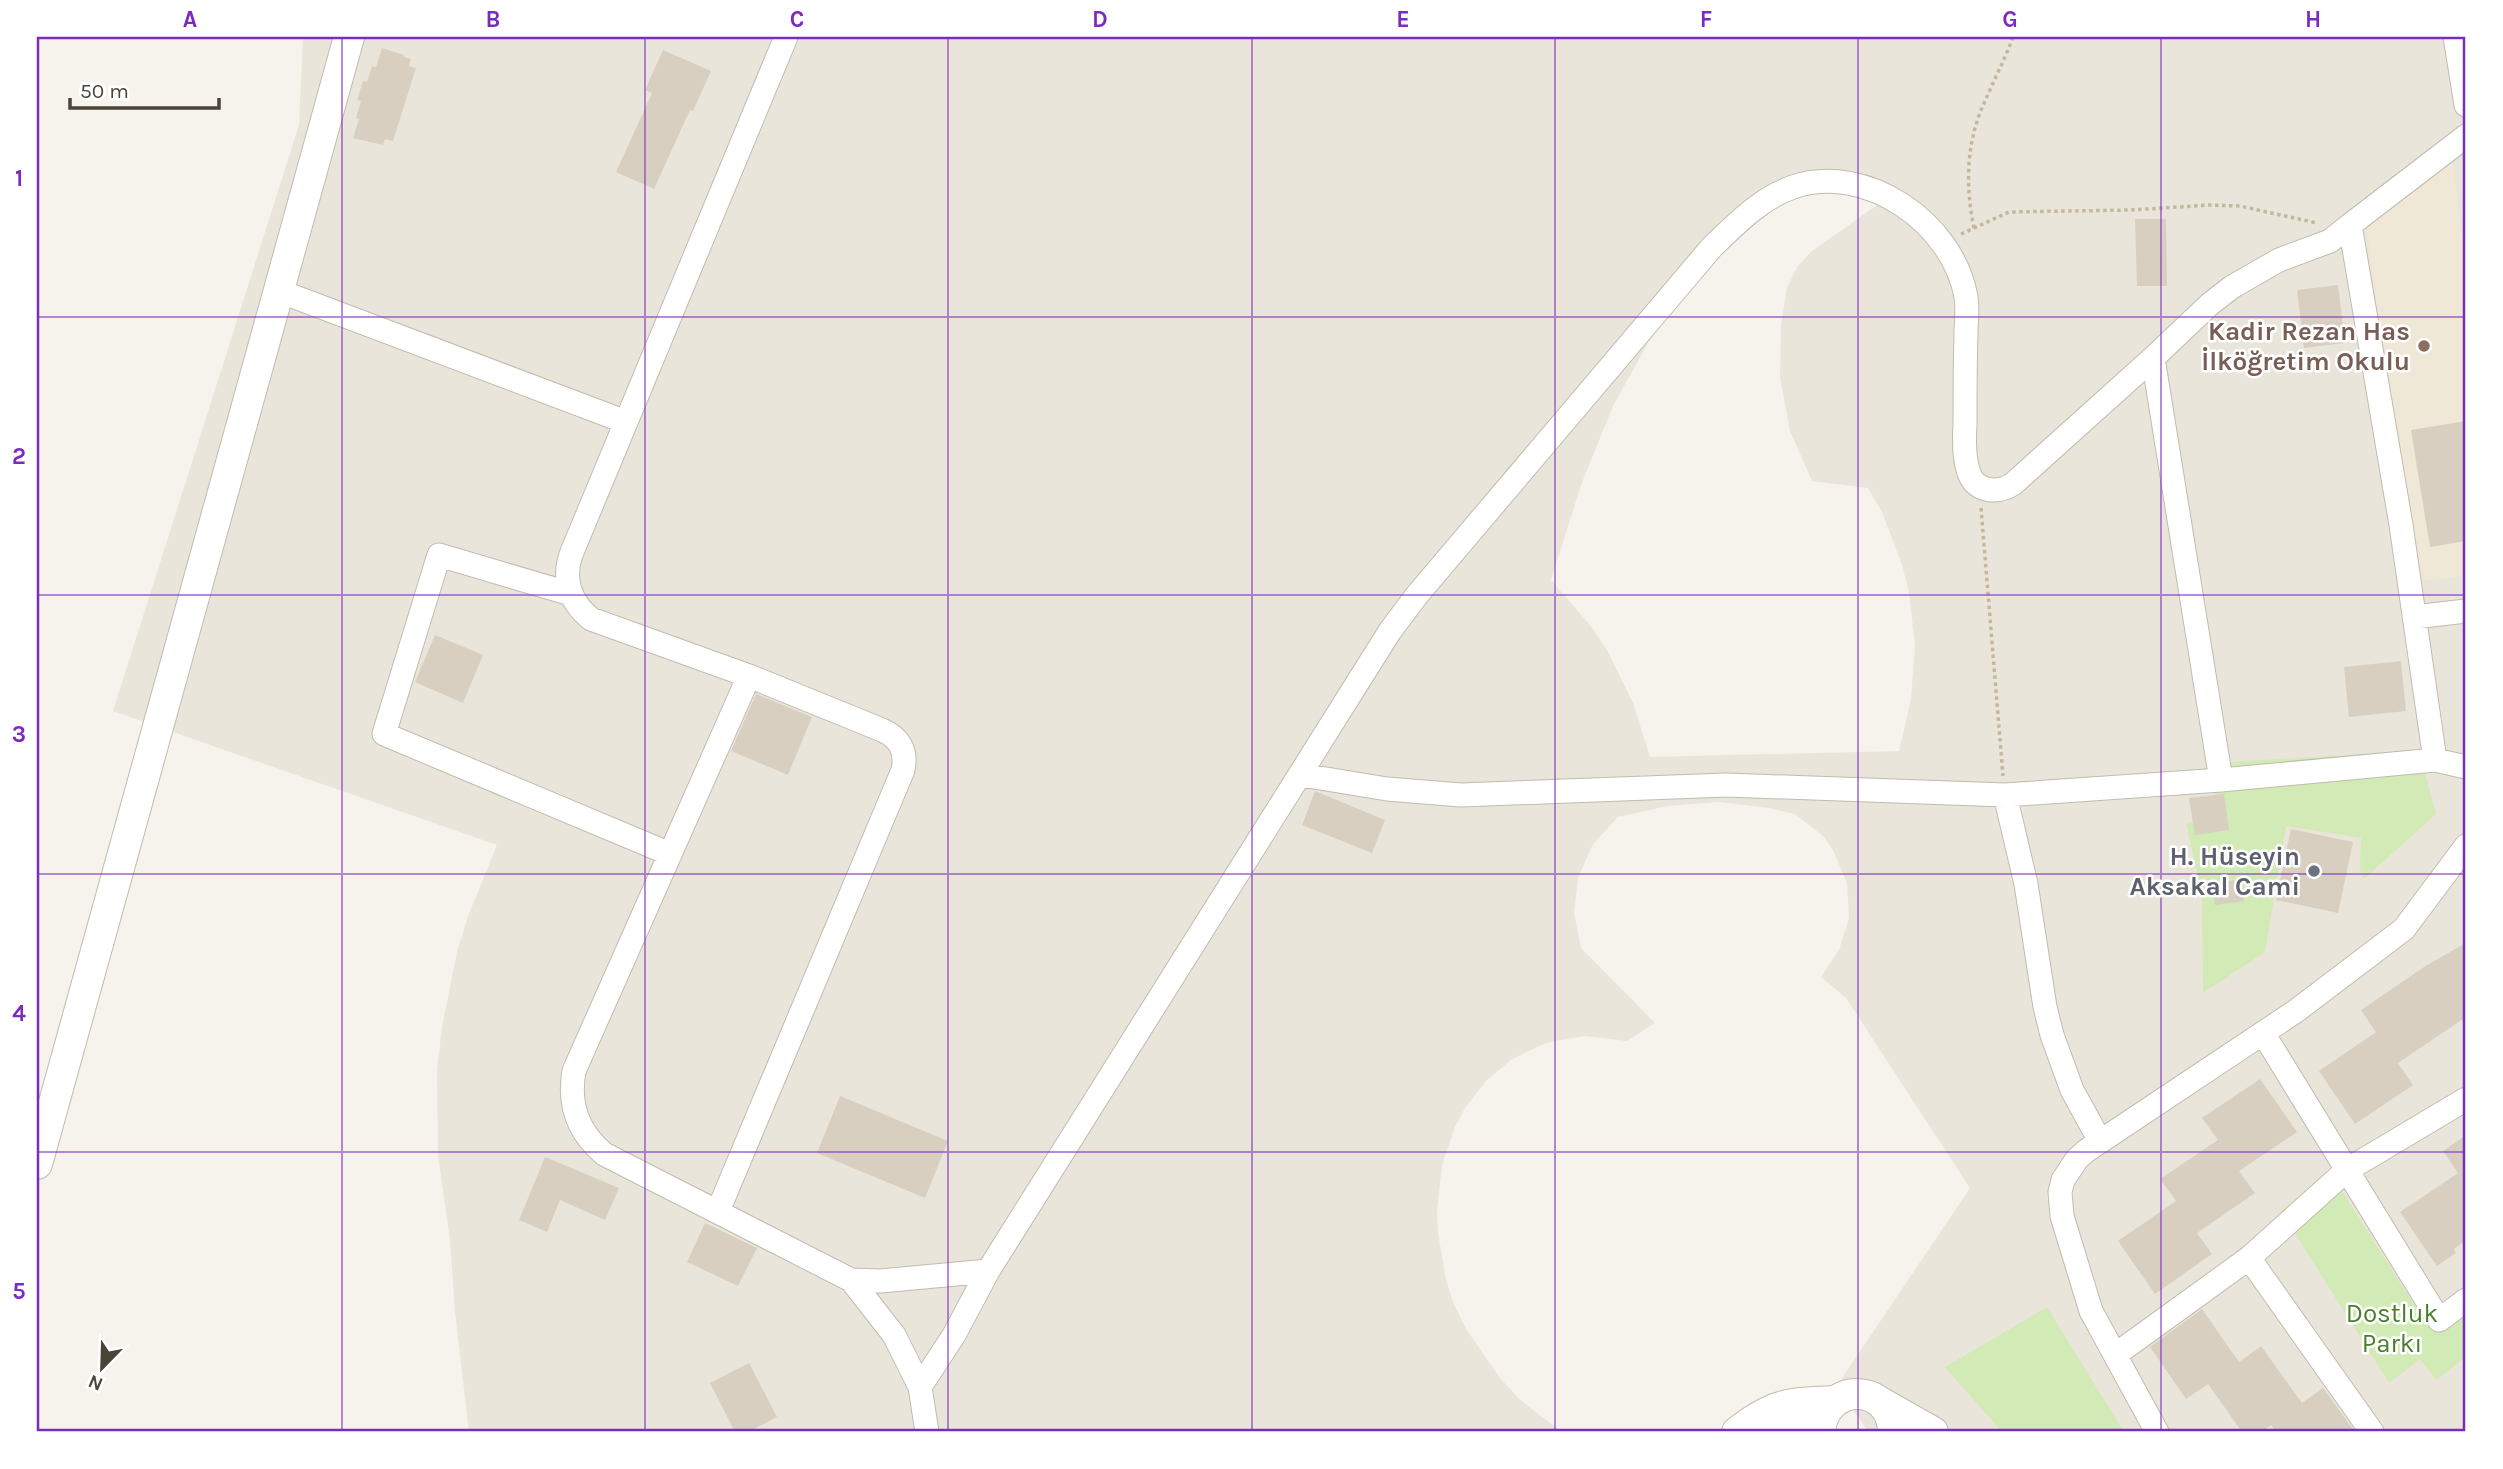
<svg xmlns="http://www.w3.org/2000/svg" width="2503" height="1469" font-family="Karla,sans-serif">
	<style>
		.residential { fill: #eae5da; fill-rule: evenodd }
		.education { fill: #efe8d6 }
		.green { fill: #d2eab5 }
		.building { fill: #d8cfc1 }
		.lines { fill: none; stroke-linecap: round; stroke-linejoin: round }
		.minor-casing { stroke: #c2bbae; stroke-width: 25 }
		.tertiary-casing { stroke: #c2bbae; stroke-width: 32 }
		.path { stroke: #c4b79f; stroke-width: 3.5; stroke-dasharray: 3.5 3.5; stroke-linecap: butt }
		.minor { stroke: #fff; stroke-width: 23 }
		.tertiary { stroke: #fff; stroke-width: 30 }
		.grid { fill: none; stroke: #7b2cbf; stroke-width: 2; stroke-opacity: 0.55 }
		.education-dot { fill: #8d6e63; stroke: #fff; stroke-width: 2.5 }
		.worship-dot { fill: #6b7280; stroke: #fff; stroke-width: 2.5 }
		.labels { text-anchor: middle; stroke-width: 5; stroke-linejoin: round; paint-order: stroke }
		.education-label { font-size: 26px; font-weight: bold; fill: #785e54; stroke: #fff; text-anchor: end }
		.worship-label { font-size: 26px; font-weight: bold; fill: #5b616d; stroke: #fff; text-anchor: end }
		.park-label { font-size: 26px; fill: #4a7f2a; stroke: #fff }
		.neatline { fill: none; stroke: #7b2cbf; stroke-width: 2.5 }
		.grid-label { font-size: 23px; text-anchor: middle; font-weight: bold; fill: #7b2cbf }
	</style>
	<rect width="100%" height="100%" fill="#f6f3ec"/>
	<path class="residential" d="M 303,37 L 2466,37 L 2466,1432 L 1869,1432 L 1836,1387 L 1970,1188 L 1846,998 L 1821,977 L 1839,950 L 1849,918 L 1847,883 L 1833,850 L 1823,836 L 1795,814 L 1770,808 L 1719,802 L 1668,806 L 1618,817 L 1593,844 L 1578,878 L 1574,913 L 1581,948 L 1655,1023 L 1627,1041 L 1586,1036 L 1566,1039 L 1546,1043 L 1512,1059 L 1486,1081 L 1465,1108 L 1455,1127 L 1442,1165 L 1437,1210 L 1438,1233 L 1446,1280 L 1453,1302 L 1466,1329 L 1500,1378 L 1520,1400 L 1562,1432 L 469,1432 L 455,1312 L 450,1240 L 438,1155 L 437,1070 L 442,1027 L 457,952 L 468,916 L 497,845 L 113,711 L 299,125 ZM 1855,189 L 1883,201 L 1812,251 L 1797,267 L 1787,288 L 1781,325 L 1780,377 L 1790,431 L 1812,481 L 1868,488 L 1882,512 L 1902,565 L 1909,592 L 1915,646 L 1911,699 L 1899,751 L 1650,757 L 1633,703 L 1607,650 L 1590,625 L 1551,580 L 1581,485 L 1613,406 L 1648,343 L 1668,313 L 1743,227 L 1795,194 Z"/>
	<path class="education" d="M 2443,148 L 2452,153 L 2466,270 L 2466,576 L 2422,581 L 2392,422 L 2365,215 L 2419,156 Z"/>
	<path class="green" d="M 2419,751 L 2436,814 L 2364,879 L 2360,869 L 2361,838 L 2286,826 L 2265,952 L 2203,993 L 2202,894 L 2186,823 L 2218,818 L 2210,763 Z
		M 2329,1171 L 2429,1328 L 2466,1298 L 2466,1357 L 2436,1380 L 2420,1359 L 2389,1383 L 2281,1211 Z
		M 2047,1307 L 2124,1432 L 2002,1432 L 1945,1367 Z"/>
	<path class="building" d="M 382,48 L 404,55 L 404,57 L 411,59 L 409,66 L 416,68 L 393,141 L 385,139 L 383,145 L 353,138 L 359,119 L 356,118 L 361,101 L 357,100 L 363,81 L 367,82 L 372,66 L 376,67 Z
		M 663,50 L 711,71 L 693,111 L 690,110 L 654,189 L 616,172 L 652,93 L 645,90 Z
		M 2135,219 L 2166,219 L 2167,286 L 2137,286 Z
		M 2338,285 L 2345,343 L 2304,348 L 2297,290 Z
		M 2466,421 L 2466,541 L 2430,547 L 2411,430 Z
		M 435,635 L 483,655 L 463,703 L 415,682 Z
		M 2401,661 L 2406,711 L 2349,717 L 2344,667 Z
		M 756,694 L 812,717 L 788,775 L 731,751 Z
		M 1315,791 L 1385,820 L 1372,853 L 1302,825 Z
		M 2224,794 L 2229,830 L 2195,835 L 2189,798 Z
		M 2291,829 L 2353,842 L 2338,913 L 2276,900 Z
		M 2241,879 L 2244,901 L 2215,905 L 2212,884 Z
		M 2466,943 L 2466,1017 L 2398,1063 L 2413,1085 L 2355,1124 L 2319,1071 L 2376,1032 L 2361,1010 L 2427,965 Z
		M 2260,1079 L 2297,1132 L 2239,1171 L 2255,1193 L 2197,1233 L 2212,1254 L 2155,1294 L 2118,1241 L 2176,1201 L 2160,1179 L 2218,1140 L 2202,1118 Z
		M 840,1096 L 948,1141 L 925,1198 L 817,1153 Z
		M 2466,1135 L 2466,1240 L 2454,1249 L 2456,1253 L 2437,1266 L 2400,1212 L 2458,1173 L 2443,1151 Z
		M 545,1157 L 619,1188 L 605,1220 L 560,1200 L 547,1232 L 519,1220 Z
		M 705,1223 L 757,1248 L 738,1286 L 687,1262 Z
		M 2202,1309 L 2239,1362 L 2261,1346 L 2302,1403 L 2323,1388 L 2355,1432 L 2276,1432 L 2271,1425 L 2261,1432 L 2242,1432 L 2208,1384 L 2186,1399 L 2150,1347 Z
		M 749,1363 L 777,1417 L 748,1432 L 735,1432 L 710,1383 Z"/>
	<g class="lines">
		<g class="minor-casing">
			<path id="minor" d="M 2455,37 L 2466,105
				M 2466,136 L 2350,225 L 2401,525 L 2435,760 L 2466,767
				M 2350,225 L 2330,241 L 2279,260 L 2232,287 L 2210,304 L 2153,358 L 2221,780 L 2435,760
				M 279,291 L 626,422
				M 571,594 L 439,555 L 384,734 L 670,854
				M 2414,617 L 2466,611
				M 749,676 L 574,1071 C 568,1105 578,1132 604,1154 L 851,1280 L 881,1281 L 988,1271
				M 1302,775 L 1387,789 L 1461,795 L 1726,785 L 2005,795 L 2026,884 L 2045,1007 L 2052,1035 L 2072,1090 L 2100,1141
				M 2005,795 L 2221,780
				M 2263,1033 L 2439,1320 L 2466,1300
				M 718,1211 L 903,770 C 907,751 900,738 882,730 L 749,676 L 591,619 C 569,601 562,578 572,552 L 786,37
				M 2249,1258 L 2372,1432
				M 851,1280 L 894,1335 L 920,1387
				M 2115,1355 L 2249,1258 L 2347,1170 L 2466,1099
				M 927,1432 L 920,1387 L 954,1335 L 988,1271 L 1390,631 L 1417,595 L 1712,247 C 1736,224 1761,198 1793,187 C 1866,162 1953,223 1966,297 C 1968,309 1966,322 1966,334 C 1965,365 1965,395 1965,425 C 1964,440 1964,459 1969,473 C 1976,492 1997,494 2013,484 L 2153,358
				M 2157,1432 L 2091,1311 L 2062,1216 L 2060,1192 L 2063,1180 L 2077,1159 L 2086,1151 L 2296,1011 L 2404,929 L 2466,846"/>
		</g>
		<g class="tertiary-casing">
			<path id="tertiary" d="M 37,1164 L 349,37
				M 1880,1402 L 1933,1432
				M 1737,1432 C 1774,1403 1789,1403 1834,1401
				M 1772,1432 C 1790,1426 1802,1425 1820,1431
				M 1820,1432 C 1824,1381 1892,1382 1893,1432"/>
		</g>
		<path class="path" d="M 1974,228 C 1965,185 1966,142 1985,101 C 1994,80 2005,59 2013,37
			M 1961,234 L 2009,212 L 2131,210 L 2210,205 L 2240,206 L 2317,223
			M 1981,508 L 2003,776"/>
		<use href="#minor" class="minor"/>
		<use href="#tertiary" class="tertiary"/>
	</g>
	<path class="grid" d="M 342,37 L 342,1432M 645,37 L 645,1432M 948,37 L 948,1432M 1252,37 L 1252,1432M 1555,37 L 1555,1432M 1858,37 L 1858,1432M 2161,37 L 2161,1432M 37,317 L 2466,317M 37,595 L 2466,595M 37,874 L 2466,874M 37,1152 L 2466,1152"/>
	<circle class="education-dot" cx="2424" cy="346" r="7"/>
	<circle class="worship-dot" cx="2314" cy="871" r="7"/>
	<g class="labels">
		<g class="education-label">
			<text x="2410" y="340">Kadir Rezan Has<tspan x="2410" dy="30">İlköğretim Okulu</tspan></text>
		</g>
		<g class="worship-label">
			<text x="2300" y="865">H. Hüseyin<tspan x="2300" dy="30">Aksakal Cami</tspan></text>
		</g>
		<g class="park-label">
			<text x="2392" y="1322">Dostluk<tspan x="2392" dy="30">Parkı</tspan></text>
		</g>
	</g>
	<rect width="2503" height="1469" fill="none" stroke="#ffffff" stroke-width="77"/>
	<g transform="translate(102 1368) rotate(203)" stroke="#ffffff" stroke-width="5" paint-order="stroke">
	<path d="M0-5L12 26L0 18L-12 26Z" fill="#4b4439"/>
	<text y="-10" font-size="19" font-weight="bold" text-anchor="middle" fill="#4b4439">N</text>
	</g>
	<path d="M70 98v10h149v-10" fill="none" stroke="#4b4439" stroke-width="3.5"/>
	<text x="80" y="98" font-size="21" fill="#4b4439" stroke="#ffffff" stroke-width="5" paint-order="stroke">50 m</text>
	<rect x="38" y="38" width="2426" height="1392" class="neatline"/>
	<g class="grid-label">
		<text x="190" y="27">A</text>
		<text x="493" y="27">B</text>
		<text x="797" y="27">C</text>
		<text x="1100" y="27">D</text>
		<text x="1403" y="27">E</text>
		<text x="1706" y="27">F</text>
		<text x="2010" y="27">G</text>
		<text x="2313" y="27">H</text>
		<text x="19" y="186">1</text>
		<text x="19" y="464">2</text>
		<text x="19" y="742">3</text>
		<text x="19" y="1021">4</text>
		<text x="19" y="1299">5</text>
	</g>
</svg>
